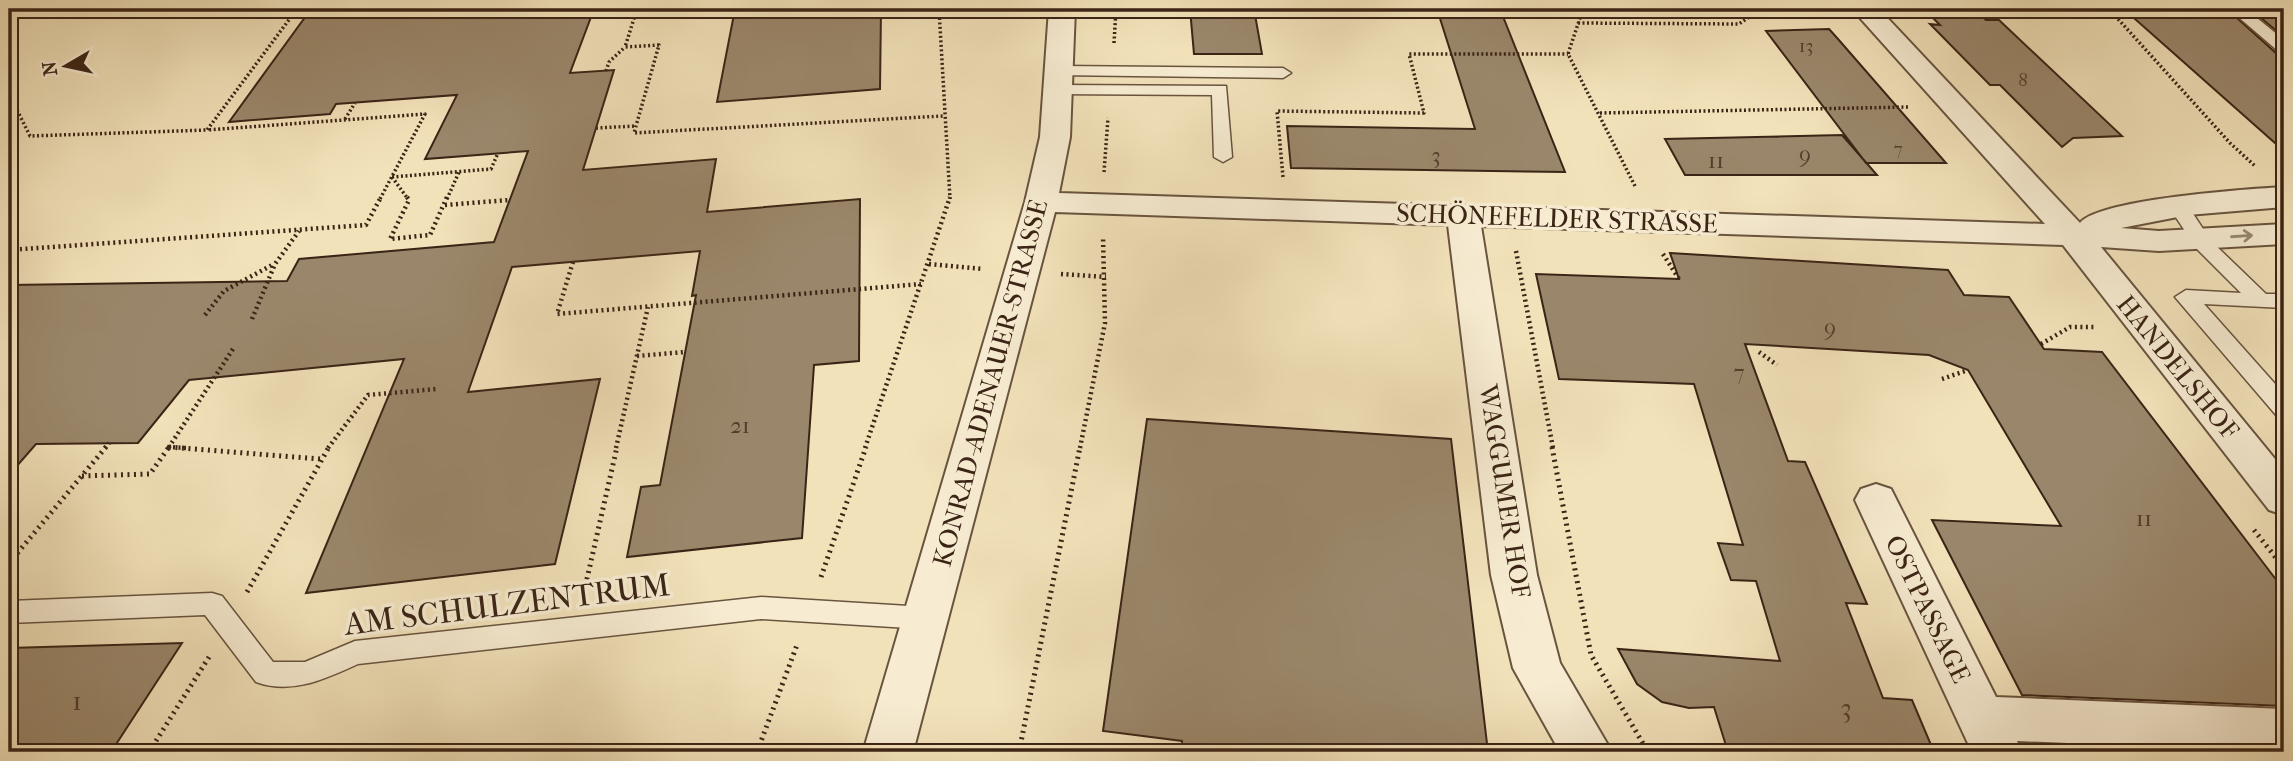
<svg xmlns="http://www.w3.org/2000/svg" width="2293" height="761" font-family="'IM FELL French Canon',serif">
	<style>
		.building { fill: #9a876b; stroke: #3b2416; stroke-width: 2 }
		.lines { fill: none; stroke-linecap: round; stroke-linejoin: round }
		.lane-casing { stroke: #69543f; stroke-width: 3 }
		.street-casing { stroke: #69543f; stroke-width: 4 }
		.path-far2 { stroke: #3b2416; stroke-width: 3.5; stroke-dasharray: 2 2.5; stroke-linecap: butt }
		.path-far1 { stroke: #3b2416; stroke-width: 4.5; stroke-dasharray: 2 3.5; stroke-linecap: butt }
		.path { stroke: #3b2416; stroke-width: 5; stroke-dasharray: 2 4.5; stroke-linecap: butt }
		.lane { fill: #f7ecd2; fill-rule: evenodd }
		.street { fill: #f7ecd2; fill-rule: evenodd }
		.oneway { stroke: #998874 }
		.labels { text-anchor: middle; stroke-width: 7; stroke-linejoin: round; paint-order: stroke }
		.far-number-label { font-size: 19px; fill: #533d2b }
		.number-label { font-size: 23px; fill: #533d2b }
		.street-label { font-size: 26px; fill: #3b2416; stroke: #f7ecd2 }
		.near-number-label { font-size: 28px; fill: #533d2b }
		.near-street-label { font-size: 32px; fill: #3b2416; stroke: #f7ecd2 }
	</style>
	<rect width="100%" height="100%" fill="#f2e2ba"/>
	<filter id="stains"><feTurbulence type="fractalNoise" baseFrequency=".00286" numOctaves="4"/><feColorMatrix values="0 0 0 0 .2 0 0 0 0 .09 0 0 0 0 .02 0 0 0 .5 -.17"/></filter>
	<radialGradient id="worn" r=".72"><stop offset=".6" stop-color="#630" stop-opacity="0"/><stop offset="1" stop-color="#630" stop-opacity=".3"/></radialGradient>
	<path class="building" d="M 311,9 L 594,9 L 570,73 L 614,70 L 583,170 L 716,159 L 707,212 L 860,199 L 859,361 L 814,365 L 802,538 L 627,557 L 641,487 L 660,485 L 696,295 L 692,296 L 700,251 L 512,267 L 468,392 L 600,379 L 555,564 L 306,593 L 404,359 L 189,380 L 138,443 L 36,444 L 9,475 L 9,285 L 287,281 L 299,259 L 494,242 L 528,151 L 425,159 L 457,95 L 336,104 L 330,114 L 229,122 Z
		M 735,9 L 881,9 L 880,89 L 717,102 Z
		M 1190,9 L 1254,9 L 1262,54 L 1194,54 Z
		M 1437,9 L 1500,9 L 1565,172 L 1291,168 L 1287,126 L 1475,129 Z
		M 1924,9 L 1974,9 L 1986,20 L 1999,20 L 2122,136 L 2073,138 L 2062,147 L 2000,85 L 1990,85 L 1930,24 L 1940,25 Z
		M 2130,9 L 2227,9 L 2276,53 L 2284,55 L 2284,151 L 2126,11 L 2132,11 Z
		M 2250,9 L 2284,9 L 2284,37 Z
		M 1829,29 L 1838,39 L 1946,163 L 1866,163 L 1766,31 Z
		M 1842,135 L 1877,175 L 1685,175 L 1665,139 Z
		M 1670,253 L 1948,270 L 1964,295 L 2009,297 L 2044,349 L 2102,352 L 2284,590 L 2284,706 L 2022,695 L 1932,520 L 2061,526 L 1968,370 L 1929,355 L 1745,344 L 1788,461 L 1805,462 L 1867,604 L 1846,603 L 1883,698 L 1912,700 L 1934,752 L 1728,752 L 1714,707 L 1689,708 L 1662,702 L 1637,684 L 1618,649 L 1780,661 L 1756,581 L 1731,580 L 1718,543 L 1743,545 L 1694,384 L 1559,379 L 1536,274 L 1679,279 Z
		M 1147,419 L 1451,439 L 1488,752 L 1182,752 L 1182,741 L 1103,731 Z
		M 182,643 L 111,752 L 9,752 L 9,648 Z"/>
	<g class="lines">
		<g class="lane-casing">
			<path id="lane" d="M 2229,9 L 2246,9 L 2284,40 L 2284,53 L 2278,51 Z
				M 1061,66 L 1283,68 L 1291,73 L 1283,78 L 1055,75 L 1053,71 Z
				M 1060,85 L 1226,86 L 1232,157 L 1223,162 L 1214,157 L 1212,95 L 1054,94 L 1051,90 Z
				M 2179,201 L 2186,203 L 2211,241 L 2266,294 L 2284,294 L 2284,308 L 2204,304 L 2284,394 L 2284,417 L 2276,415 L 2175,297 L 2186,290 L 2241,293 L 2197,249 L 2169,207 Z
				M 212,593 L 222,596 L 273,662 L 305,662 L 355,641 L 761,597 L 925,607 L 935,610 L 939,618 L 935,626 L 925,629 L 761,619 L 358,664 C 325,679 292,695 256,682 L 205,615 L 9,623 L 9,601 Z"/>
		</g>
		<g class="street-casing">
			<path id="street" d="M 1049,9 L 1075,9 L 1070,137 L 1059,193 L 2045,224 L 1852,9 L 1879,9 L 2080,223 C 2099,199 2249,189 2284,187 L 2284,207 L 2188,215 L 2121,228 L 2159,231 L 2284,224 L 2284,244 L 2159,251 L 2101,247 L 2284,470 L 2284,515 L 2269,510 L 2063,245 L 1481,226 L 1537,575 L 1560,663 L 1612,752 L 1560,752 L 1513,668 L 1491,575 L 1448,225 L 1055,212 L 913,752 L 863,752 L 1025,202 L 1040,137 Z
				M 1876,484 L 1891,489 L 1996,697 L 2284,709 L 2284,752 L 2017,741 L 2022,752 L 1972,752 L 1855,500 L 1861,489 Z"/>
		</g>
		<path class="path-far2" d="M 297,9 L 207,130 L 425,114 L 380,199
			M 637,9 L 625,47 L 659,45 L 634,133 L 943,116
			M 939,9 L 950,199
			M 1583,9 L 1568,54 L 1636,188
			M 2109,9 L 2230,143 L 2255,166
			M 1578,23 L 1739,24 L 1752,15 L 1832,15
			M 1114,43 L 1116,9
			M 606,71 L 609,62 L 625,47
			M 9,94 L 30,136 L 207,130
			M 1600,113 L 1909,107
			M 345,119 L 355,103
			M 596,128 L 636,126
			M 1104,172 L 1108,118
			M 392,177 L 408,199
			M 392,177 L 491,169 L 498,153
			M 1283,177 L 1277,111 L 1424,113 L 1409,54 L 1568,54
			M 447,199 L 459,172"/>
		<path class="path-far1" d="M 407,197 L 409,200 L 390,239 L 430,235 L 447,197
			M 445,205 L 509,200
			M 9,250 L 366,225 L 381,197
			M 1516,251 L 1553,448
			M 1663,254 L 1679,279
			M 573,262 L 557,314 L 921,284
			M 929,264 L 983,269
			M 1061,274 L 1106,277
			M 205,315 L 224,291 L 274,264
			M 252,319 L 275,264 L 299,231
			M 2041,344 L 2070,327 L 2095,327
			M 1759,352 L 1777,365
			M 637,356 L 685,352
			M 1942,379 L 1968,370
			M 105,448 L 109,443
			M 186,448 L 169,447 L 233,349
			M 328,448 L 368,395 L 436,389
			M 616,448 L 648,307
			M 865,448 L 950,197
			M 1080,448 L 1105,323 L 1103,236"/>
		<path class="path" d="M 169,447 L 320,459
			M 1552,447 L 1591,655 L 1648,752
			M 82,476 L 150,474 L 169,447
			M 2254,530 L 2284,568
			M 9,563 L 106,447
			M 821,577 L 866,447
			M 247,592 L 329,447
			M 584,592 L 617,447
			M 149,752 L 209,657
			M 757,752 L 797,645
			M 1019,752 L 1080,447"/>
		<use href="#lane" class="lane"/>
		<use href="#street" class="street"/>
	</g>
	<defs><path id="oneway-shaft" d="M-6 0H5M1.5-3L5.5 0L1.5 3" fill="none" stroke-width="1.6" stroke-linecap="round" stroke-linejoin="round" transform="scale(1.75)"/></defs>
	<use class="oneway" href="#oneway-shaft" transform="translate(2242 236) rotate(-4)"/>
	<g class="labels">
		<g class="far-number-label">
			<text x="1806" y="52">13</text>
			<text x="2023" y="86">8</text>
			<text x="1898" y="155">7</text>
		</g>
		<g class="number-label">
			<text x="1805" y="162">9</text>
			<text x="1436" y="163">3</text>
			<text x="1716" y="168">11</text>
			<text x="1830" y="335">9</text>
			<text x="1739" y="380">7</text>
			<text x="740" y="433">21</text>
			<text x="2144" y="526">11</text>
		</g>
		<g class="street-label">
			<text transform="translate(1557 218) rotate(2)" y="9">SCHÖNEFELDER STRASSE</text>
			<text transform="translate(2178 367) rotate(51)" y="9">HANDELSHOF</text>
			<text transform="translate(990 383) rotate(-75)" y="9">KONRAD-ADENAUER-STRASSE</text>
			<text transform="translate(1505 491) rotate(81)" y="9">WAGGUMER HOF</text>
			<text transform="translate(1928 609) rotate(64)" y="9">OSTPASSAGE</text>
		</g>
		<g class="near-number-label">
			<text x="77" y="710">1</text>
			<text x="1846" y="717">3</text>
		</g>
		<g class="near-street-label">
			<text transform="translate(507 604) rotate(-7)" y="11">AM SCHULZENTRUM</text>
		</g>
	</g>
	<rect width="2293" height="761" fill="none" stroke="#f2e2ba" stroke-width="35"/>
	<rect x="10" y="10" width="2272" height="740" fill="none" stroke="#3b2416" stroke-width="3.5"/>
	<rect x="18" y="18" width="2258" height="726" fill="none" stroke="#3b2416" stroke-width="2"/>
	<g transform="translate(66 66) rotate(261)" stroke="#f7ecd2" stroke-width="5" paint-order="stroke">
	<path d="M0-5L12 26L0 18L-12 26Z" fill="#3b2416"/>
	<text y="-10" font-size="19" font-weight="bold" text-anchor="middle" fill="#3b2416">N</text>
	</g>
	<rect width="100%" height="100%" filter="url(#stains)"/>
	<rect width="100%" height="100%" fill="url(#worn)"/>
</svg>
